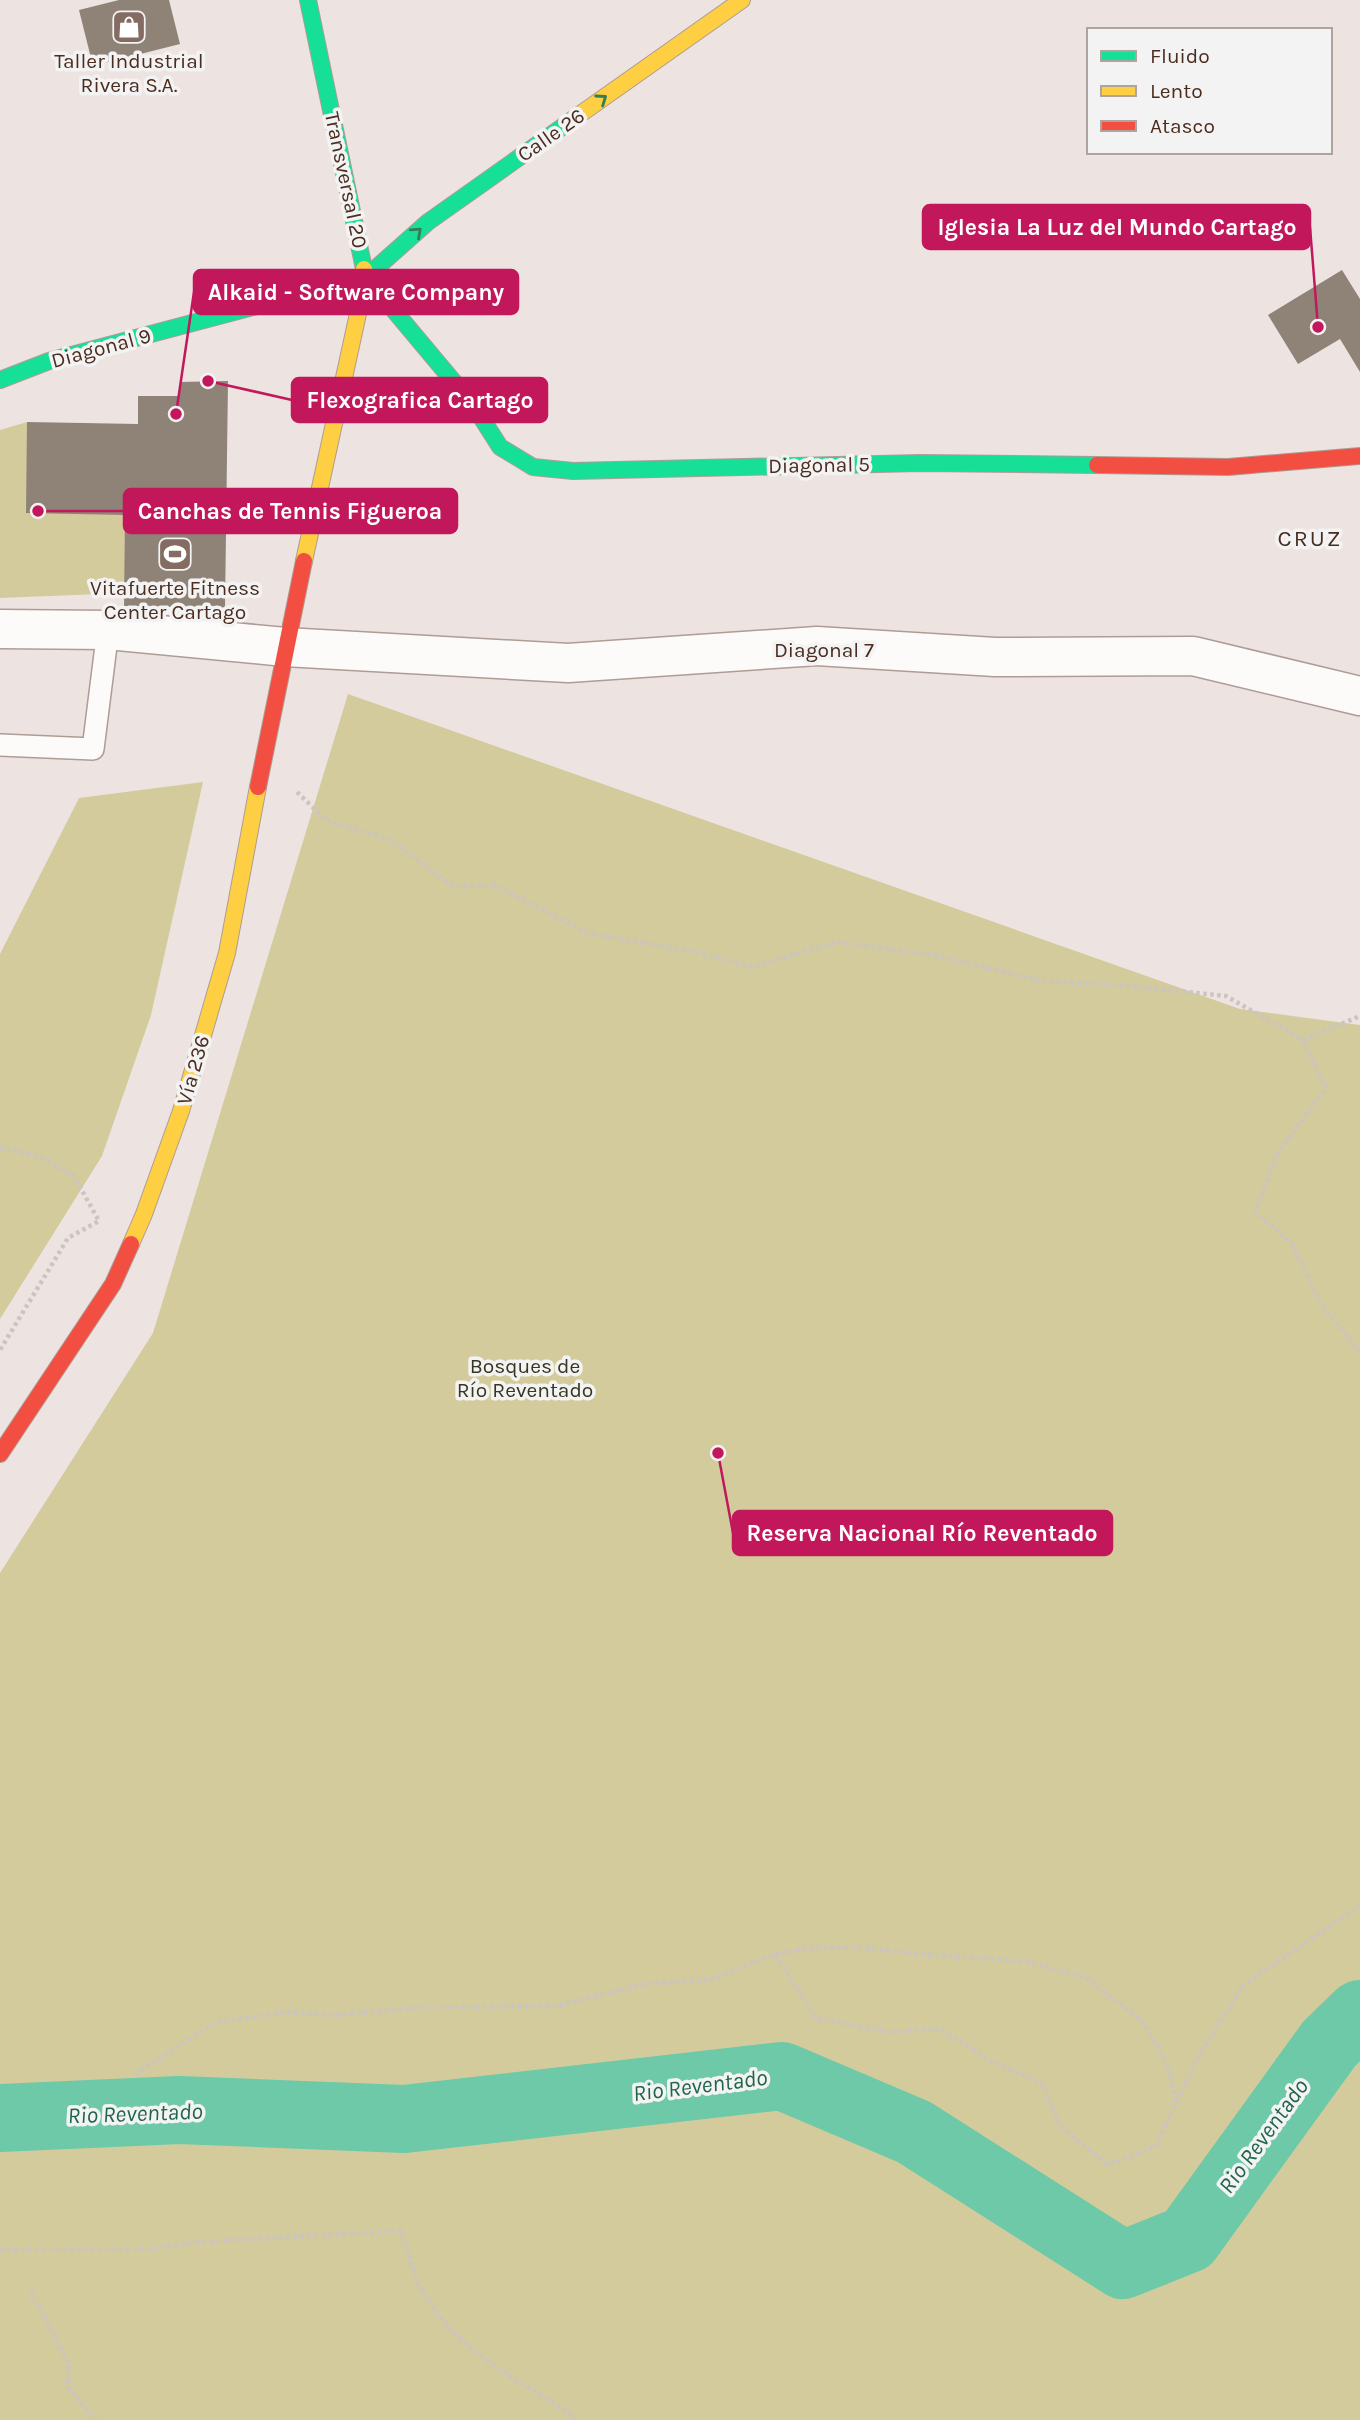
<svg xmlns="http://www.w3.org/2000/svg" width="1360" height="2420" font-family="Karla,sans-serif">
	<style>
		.green { fill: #d3cb9c }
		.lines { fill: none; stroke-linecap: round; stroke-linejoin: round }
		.river { stroke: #6dc9a8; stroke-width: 68 }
		.building { fill: #8f8377 }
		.lane-casing { stroke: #ae9c95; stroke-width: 24 }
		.street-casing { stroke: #ae9c95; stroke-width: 41 }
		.fast-casing { stroke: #ae9c95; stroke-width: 18 }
		.slow-casing { stroke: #ae9c95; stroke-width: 18 }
		.jam-casing { stroke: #ae9c95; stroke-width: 18 }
		.path { stroke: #ccc4c1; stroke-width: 4.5; stroke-dasharray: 3.5 3.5; stroke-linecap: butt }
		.lane { stroke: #fcfbfa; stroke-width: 21 }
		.street { stroke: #fcfbfa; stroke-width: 38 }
		.fast { stroke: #16e098; stroke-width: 16 }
		.slow { stroke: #ffcf43; stroke-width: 16 }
		.jam { stroke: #f24e42; stroke-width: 16 }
		.oneway { stroke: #347d55 }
		.labels { text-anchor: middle; stroke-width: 7; stroke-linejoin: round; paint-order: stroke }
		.poi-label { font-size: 21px; fill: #4c2c1e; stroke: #f3f3f3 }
		.street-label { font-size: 21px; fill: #4c2c1e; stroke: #f3f3f3 }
		.park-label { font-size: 21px; fill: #38361e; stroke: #f3f3f3 }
		.neighbourhood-label { font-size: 23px; letter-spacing: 2px; fill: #4c2c1e; stroke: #f3f3f3 }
		.water-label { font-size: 23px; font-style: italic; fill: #20644b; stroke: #f3f3f3 }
		.leader { fill: none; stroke: #c2185b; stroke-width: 2.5 }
		.callout-dot { fill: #c2185b; stroke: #f3f3f3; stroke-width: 2.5 }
		.callout { fill: #c2185b; stroke: #c2185b; stroke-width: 2.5 }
		.callout-label { font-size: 23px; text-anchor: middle; font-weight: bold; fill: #fff }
	</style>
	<rect width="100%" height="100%" fill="#ede4e1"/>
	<path class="green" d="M 27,422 L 125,515 L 125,593 L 0,598 L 0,430 Z
		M 348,694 L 1240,1009 L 1360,1025 L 1360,2420 L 0,2420 L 0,1573 L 153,1333 Z
		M 203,782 L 151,1015 L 102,1156 L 0,1319 L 0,954 L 79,798 Z"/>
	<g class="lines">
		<path class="river" d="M 0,2118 L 179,2110 L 404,2119 L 782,2076 L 914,2132 L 1123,2265 L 1188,2239 L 1329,2044 L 1360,2014"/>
	</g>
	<path class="building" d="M 119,0 L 169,0 L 180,44 L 93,66 L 79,10 Z
		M 1342,270 L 1360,299 L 1360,372 L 1340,339 L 1298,364 L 1268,315 Z
		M 228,381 L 225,608 L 124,606 L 125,515 L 26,513 L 27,422 L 138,424 L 138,396 L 180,396 L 180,382 Z"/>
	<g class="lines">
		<g class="lane-casing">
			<path id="lane" d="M 0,745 L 93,749 L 108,630"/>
		</g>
		<g class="street-casing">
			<path id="street" d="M 0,629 L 108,630 L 285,647 L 568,663 L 817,646 L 995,657 L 1193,656 L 1360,696"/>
		</g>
		<g class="fast-casing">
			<path id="fast" d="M 308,0 L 364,269
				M 366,277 L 474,406 L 500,447 L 533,467 L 573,471 L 920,463 L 1097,465
				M 0,380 L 49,361 L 366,277 L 428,222 L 572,120"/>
		</g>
		<g class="slow-casing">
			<path id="slow" d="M 572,120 L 742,0
				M 304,561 L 366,277 L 364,269
				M 131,1244 L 144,1214 L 181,1111 L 227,953 L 258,787"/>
		</g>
		<g class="jam-casing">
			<path id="jam" d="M 1097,465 L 1228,467 L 1360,456
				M 258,787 L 304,561
				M 0,1454 L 113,1284 L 131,1244"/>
		</g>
		<path class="path" d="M 297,792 L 326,820 L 390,840 L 453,886 L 495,885 L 588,933 L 696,952 L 751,967 L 836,942 L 933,955 L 1042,981 L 1120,985 L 1226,996 L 1303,1040 L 1326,1088 L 1278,1152 L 1255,1212 L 1292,1244 L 1320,1303 L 1360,1351
			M 1303,1040 L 1360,1016
			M 0,1148 L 39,1156 L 74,1176 L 99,1221 L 68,1238 L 0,1350
			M 775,1954 L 815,1947 L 865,1948 L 919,1954 L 1023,1961 L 1085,1977 L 1143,2022 L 1167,2064 L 1176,2101
			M 135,2074 L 217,2022 L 287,2012 L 334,2015 L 416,2008 L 557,2006 L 644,1984 L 709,1980 L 775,1954 L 816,2018 L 888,2032 L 940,2029 L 995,2063 L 1042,2083 L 1060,2126 L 1108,2165 L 1156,2146 L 1197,2059 L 1243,1985 L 1360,1906
			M 0,2250 L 150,2249 L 198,2242 L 401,2231 C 407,2247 411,2266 418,2282 C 447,2345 516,2379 572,2415 L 574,2420
			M 31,2291 L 69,2364 L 68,2387 L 95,2420"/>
		<use href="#lane" class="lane"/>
		<use href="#street" class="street"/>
		<use href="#fast" class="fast"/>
		<use href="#slow" class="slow"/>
		<use href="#jam" class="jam"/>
	</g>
	<defs><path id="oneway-chevron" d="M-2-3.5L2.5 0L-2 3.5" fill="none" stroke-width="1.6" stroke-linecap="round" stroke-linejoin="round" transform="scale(1.75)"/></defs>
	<g class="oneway">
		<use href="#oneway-chevron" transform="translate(602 99) rotate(-35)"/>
		<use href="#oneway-chevron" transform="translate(417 232) rotate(-42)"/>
	</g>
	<defs>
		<g id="shop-square" transform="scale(1.75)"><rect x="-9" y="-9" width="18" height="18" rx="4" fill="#846c62" stroke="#f3f3f3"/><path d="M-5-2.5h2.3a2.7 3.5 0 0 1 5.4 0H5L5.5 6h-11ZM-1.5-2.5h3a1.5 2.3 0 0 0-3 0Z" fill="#fff"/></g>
		<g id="stadium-square" transform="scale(1.75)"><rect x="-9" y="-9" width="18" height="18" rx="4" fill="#846c62" stroke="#f3f3f3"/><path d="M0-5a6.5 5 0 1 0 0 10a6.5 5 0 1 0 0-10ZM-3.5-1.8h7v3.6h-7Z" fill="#fff"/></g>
	</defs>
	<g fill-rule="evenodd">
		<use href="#shop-square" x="129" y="27"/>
		<use href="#stadium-square" x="175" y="554"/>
	</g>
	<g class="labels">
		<g class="poi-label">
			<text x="129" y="68">Taller Industrial<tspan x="129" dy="24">Rivera S.A.</tspan></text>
			<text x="175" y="595">Vitafuerte Fitness<tspan x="175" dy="24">Center Cartago</tspan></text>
		</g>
		<g class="street-label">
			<text transform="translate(551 135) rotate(-35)" y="7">Calle 26</text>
			<text transform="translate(346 180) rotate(78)" y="7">Transversal 20</text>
			<text transform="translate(101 348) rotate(-15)" y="7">Diagonal 9</text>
			<text transform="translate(819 465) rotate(-1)" y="7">Diagonal 5</text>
			<text x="824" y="657">Diagonal 7</text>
			<text transform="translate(193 1070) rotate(-74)" y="7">Vía 236</text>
		</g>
		<g class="park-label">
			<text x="525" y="1373">Bosques de<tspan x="525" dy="24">Río Reventado</tspan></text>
		</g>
		<g class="neighbourhood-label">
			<text x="1310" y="546">CRUZ</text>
		</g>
		<g class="water-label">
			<text transform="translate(700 2085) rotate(-7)" y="8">Rio Reventado</text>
			<text transform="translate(135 2113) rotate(-2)" y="8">Rio Reventado</text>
			<text transform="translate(1263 2136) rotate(-54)" y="8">Rio Reventado</text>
		</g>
	</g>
	<path class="leader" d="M1318 327L1310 227M176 414L194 292M208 381L292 400M38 511L124 511M718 1453L733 1533"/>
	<g class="callout-dot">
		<circle cx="1318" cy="327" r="7"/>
		<circle cx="176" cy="414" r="7"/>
		<circle cx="208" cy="381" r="7"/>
		<circle cx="38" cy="511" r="7"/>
		<circle cx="718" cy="1453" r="7"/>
	</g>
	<g class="callout">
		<rect x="923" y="205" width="387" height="44" rx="7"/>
		<rect x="194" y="270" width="324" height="44" rx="7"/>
		<rect x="292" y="378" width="255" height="44" rx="7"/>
		<rect x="124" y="489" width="333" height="44" rx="7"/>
		<rect x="733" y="1511" width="379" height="44" rx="7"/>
	</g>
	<g class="callout-label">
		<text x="1117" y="235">Iglesia La Luz del Mundo Cartago</text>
		<text x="356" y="300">Alkaid - Software Company</text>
		<text x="420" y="408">Flexografica Cartago</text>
		<text x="290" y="519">Canchas de Tennis Figueroa</text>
		<text x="922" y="1541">Reserva Nacional Río Reventado</text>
	</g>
	<rect x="1087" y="28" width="245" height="126" fill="#f3f3f3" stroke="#b0a39e" stroke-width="2"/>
	<rect x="1101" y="51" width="35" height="10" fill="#16e098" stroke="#b0a39e" stroke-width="2"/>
	<text x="1150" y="63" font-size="21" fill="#4c2c1e">Fluido</text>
	<rect x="1101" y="86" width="35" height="10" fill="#ffcf43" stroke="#b0a39e" stroke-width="2"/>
	<text x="1150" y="98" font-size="21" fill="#4c2c1e">Lento</text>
	<rect x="1101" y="121" width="35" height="10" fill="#f24e42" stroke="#b0a39e" stroke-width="2"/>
	<text x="1150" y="133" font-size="21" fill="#4c2c1e">Atasco</text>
</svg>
